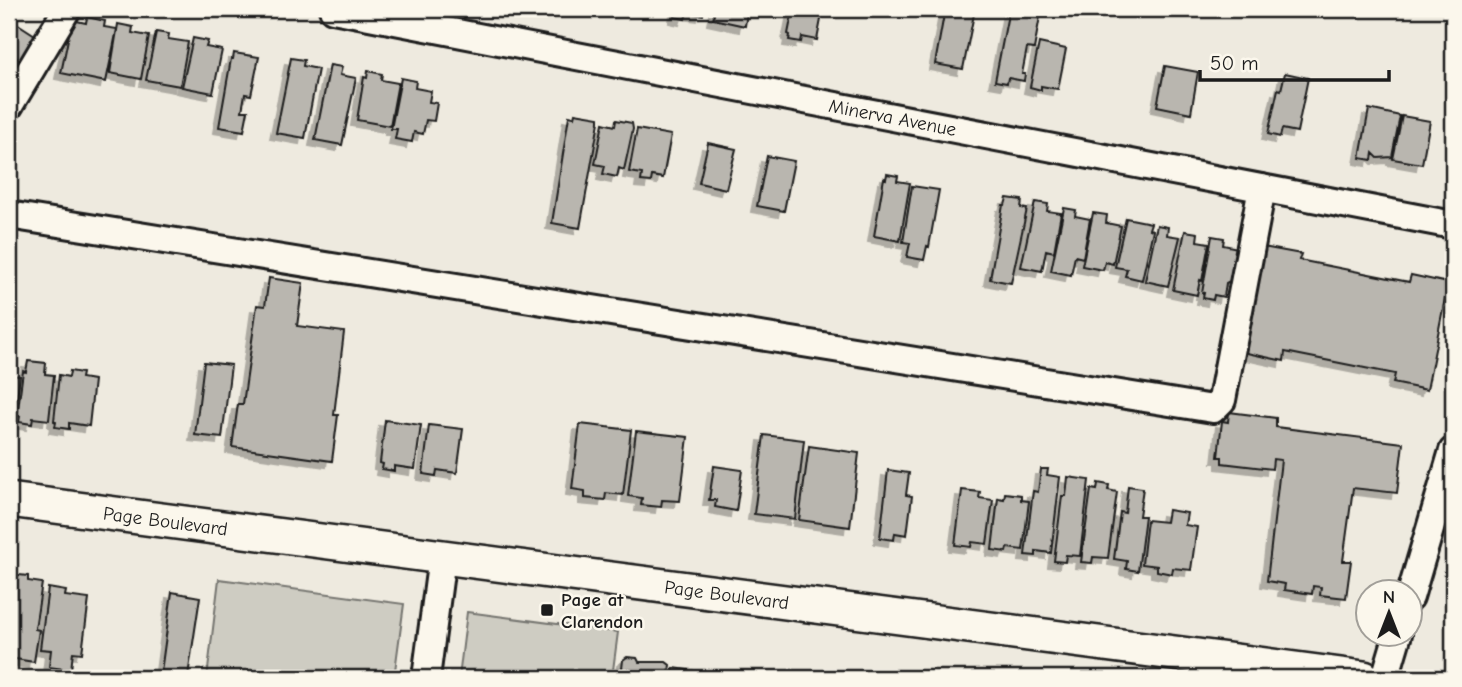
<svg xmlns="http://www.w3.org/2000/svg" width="1462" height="687" font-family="'Comic Neue',sans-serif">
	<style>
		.green { fill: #ceccc2; stroke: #75746f; stroke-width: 2 }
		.building { fill: #b9b6af; stroke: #1c1c1c; stroke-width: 2; filter: url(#shadow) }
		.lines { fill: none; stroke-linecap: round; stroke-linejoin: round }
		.minor-casing { stroke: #1c1c1c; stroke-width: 32 }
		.major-casing { stroke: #1c1c1c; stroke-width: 38 }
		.minor { stroke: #fbf7ec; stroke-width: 26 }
		.major { stroke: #fbf7ec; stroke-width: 33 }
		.poi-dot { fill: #1c1c1c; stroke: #fbf7ec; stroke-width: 2.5 }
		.labels { text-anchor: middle; stroke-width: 5; stroke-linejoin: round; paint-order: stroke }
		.street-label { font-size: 19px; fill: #1c1c1c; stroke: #fbf7ec }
		.poi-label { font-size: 19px; font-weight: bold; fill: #1c1c1c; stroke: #fbf7ec; text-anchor: start }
	</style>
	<defs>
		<filter id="shadow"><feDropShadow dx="-6" dy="6" stdDeviation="0" flood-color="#0004"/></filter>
	</defs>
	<rect width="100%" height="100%" fill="#eeeadf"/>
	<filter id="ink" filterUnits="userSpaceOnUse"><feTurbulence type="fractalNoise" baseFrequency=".0143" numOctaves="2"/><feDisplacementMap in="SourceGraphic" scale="14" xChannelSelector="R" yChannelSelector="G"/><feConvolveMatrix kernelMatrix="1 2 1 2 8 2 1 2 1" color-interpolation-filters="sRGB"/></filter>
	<g filter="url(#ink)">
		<path class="green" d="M 219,579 L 404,604 L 394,678 L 207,678 Z
			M 467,612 L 618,632 L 612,678 L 459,678 Z"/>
		<path class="building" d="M 676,9 L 704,9 L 703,15 L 687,13 L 685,19 L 675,17 Z
			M 715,9 L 745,9 L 747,13 L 745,26 L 713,19 Z
			M 793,9 L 823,9 L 817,40 L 802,37 L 801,42 L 789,40 L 790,35 L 788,34 Z
			M 945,9 L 974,14 L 963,69 L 935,64 Z
			M 1009,9 L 1041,11 L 1034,49 L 1027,48 L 1022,74 L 1025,74 L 1024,81 L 1008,78 L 1007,83 L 995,81 Z
			M 87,17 L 105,21 L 104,27 L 117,29 L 106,82 L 61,73 L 72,20 L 86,23 Z
			M 15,22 L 38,37 L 21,61 L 9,52 L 9,31 Z
			M 118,24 L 133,27 L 132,33 L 149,36 L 141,79 L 110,73 Z
			M 156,32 L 169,34 L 168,39 L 188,42 L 180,86 L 146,80 Z
			M 193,38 L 208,41 L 206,47 L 222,50 L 213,93 L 182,87 Z
			M 1039,43 L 1066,49 L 1058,89 L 1041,86 L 1041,90 L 1030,87 Z
			M 234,53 L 259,57 L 251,95 L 245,94 L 242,111 L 248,111 L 244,131 L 219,127 L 231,59 L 233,59 Z
			M 291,58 L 304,60 L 303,66 L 318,69 L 305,138 L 276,133 Z
			M 330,65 L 342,67 L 340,75 L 356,78 L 342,145 L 315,140 Z
			M 1165,66 L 1198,72 L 1191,113 L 1157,106 Z
			M 368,71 L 382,74 L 381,80 L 398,83 L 390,126 L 357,120 L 364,77 L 367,78 Z
			M 1285,73 L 1308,78 L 1297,132 L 1282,129 L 1280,137 L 1268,134 L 1278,89 L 1281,90 Z
			M 401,78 L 416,81 L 415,88 L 431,91 L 429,102 L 437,103 L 434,121 L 426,120 L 423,134 L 414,132 L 412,142 L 395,139 L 397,129 L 391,129 Z
			M 1369,109 L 1400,116 L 1392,157 L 1378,158 L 1373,153 L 1372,160 L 1360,158 Z
			M 575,113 L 599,117 L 599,122 L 580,228 L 552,223 L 569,116 L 574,117 Z
			M 1402,116 L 1430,121 L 1422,164 L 1393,159 Z
			M 616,120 L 632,123 L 633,129 L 624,170 L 619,168 L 617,177 L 603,174 L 605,166 L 595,164 L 603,123 L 615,126 Z
			M 637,129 L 671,135 L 663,178 L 652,176 L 651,182 L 641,181 L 642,174 L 629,172 Z
			M 708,143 L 736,149 L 726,189 L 699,183 Z
			M 767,156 L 794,161 L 784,211 L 757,206 Z
			M 887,174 L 898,176 L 897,181 L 910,183 L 900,241 L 874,236 L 884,178 L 886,179 Z
			M 912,186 L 939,190 L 929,247 L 927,246 L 924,260 L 907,257 L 910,243 L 903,242 Z
			M 1007,198 L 1022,200 L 1021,208 L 1027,209 L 1011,283 L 990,279 L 1003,205 L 1005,205 Z
			M 1035,202 L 1048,204 L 1047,211 L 1061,213 L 1054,252 L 1046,250 L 1042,271 L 1021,267 Z
			M 1064,208 L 1076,210 L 1075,216 L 1090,219 L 1083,258 L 1075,256 L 1071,275 L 1051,271 Z
			M 1093,213 L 1107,215 L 1106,223 L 1121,226 L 1113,264 L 1105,262 L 1103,270 L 1082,266 Z
			M 1126,218 L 1151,223 L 1149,229 L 1153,230 L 1142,280 L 1125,276 L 1127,269 L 1115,267 Z
			M 1157,225 L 1168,227 L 1167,235 L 1180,237 L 1168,286 L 1145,281 Z
			M 1185,231 L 1198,233 L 1197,241 L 1209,243 L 1202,281 L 1200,280 L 1197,295 L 1173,290 Z
			M 1212,236 L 1224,238 L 1223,245 L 1238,248 L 1232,280 L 1226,283 L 1224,297 L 1214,295 L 1213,300 L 1203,298 L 1204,293 L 1202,293 Z
			M 1263,247 L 1301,254 L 1299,260 L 1409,282 L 1411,275 L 1448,283 L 1427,390 L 1393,383 L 1395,374 L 1285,352 L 1284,361 L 1242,352 Z
			M 269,278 L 303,283 L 297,326 L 344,332 L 334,415 L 338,415 L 332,461 L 232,447 L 238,404 L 243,404 L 257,305 L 265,306 Z
			M 28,361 L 46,363 L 45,374 L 54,375 L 49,420 L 33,418 L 32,424 L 19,422 L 20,416 L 17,416 L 23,371 L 26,372 Z
			M 204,362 L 231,365 L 222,438 L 195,435 Z
			M 9,370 L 10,375 L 20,376 L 17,397 L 14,397 L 12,415 L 9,415 Z
			M 70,371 L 82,373 L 81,378 L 94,380 L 89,426 L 69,423 L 69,429 L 55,427 L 56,422 L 54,421 L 59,375 L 69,377 Z
			M 1229,412 L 1276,418 L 1276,427 L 1403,443 L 1397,493 L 1353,488 L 1343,561 L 1351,561 L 1346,598 L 1320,595 L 1321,587 L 1313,586 L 1312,594 L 1284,590 L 1285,584 L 1267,581 L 1281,460 L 1273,459 L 1272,469 L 1222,463 L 1222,457 L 1218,457 L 1222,421 L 1228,422 Z
			M 385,420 L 421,425 L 415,469 L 394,466 L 394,471 L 382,469 L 383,464 L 380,463 Z
			M 580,424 L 631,430 L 623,495 L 606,493 L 605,500 L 585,498 L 585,491 L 572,489 Z
			M 429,425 L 463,429 L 457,473 L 437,470 L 436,476 L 423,474 Z
			M 636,431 L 688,437 L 680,501 L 662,500 L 661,507 L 641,505 L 642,498 L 628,496 Z
			M 764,435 L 804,440 L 795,519 L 754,514 Z
			M 809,446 L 859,453 L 850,527 L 799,520 Z
			M 714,466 L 742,470 L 736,511 L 715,507 L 716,500 L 709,500 Z
			M 1041,469 L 1048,469 L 1047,475 L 1060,477 L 1051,553 L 1036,551 L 1036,556 L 1025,555 L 1033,491 L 1038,492 Z
			M 888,470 L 909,473 L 906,495 L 912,496 L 907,535 L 895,533 L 894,540 L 880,538 Z
			M 1068,477 L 1089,480 L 1080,556 L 1066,555 L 1065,562 L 1054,561 L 1062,496 L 1066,496 Z
			M 1098,483 L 1109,485 L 1108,490 L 1117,492 L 1108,558 L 1093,557 L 1092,563 L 1081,562 L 1091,489 L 1097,490 Z
			M 1128,486 L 1143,488 L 1139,516 L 1145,516 L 1138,571 L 1126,569 L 1127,561 L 1114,559 L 1120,512 L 1125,513 Z
			M 962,490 L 980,492 L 979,498 L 993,500 L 987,544 L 972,542 L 971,547 L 955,545 Z
			M 1005,493 L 1021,495 L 1021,500 L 1029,501 L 1023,550 L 1007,548 L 1006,552 L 992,550 L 998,498 L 1004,499 Z
			M 1168,510 L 1187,513 L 1185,525 L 1197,527 L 1191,570 L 1173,568 L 1172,574 L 1157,571 L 1157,566 L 1142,564 L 1147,520 L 1166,522 Z
			M 9,574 L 28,576 L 28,581 L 42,583 L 35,629 L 39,630 L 34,662 L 9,658 Z
			M 48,588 L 66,591 L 65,596 L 89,599 L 82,653 L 73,652 L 71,670 L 49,667 L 51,650 L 40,649 Z
			M 172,592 L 200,597 L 188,676 L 161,672 Z
			M 627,657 L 637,658 L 639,662 L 666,662 L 670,665 L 668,678 L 621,678 L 623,660 Z
			M 674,668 L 736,677 L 736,678 L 672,678 Z"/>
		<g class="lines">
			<g class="minor-casing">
				<g id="minor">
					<path id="s1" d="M 333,9 L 1453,225"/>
					<path d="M 9,106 L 67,9"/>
					<path d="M 9,215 L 1213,409 L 1222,400 L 1262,188"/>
					<path d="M 1410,597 L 1453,451"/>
					<path d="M 426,678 L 442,557"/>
					<path d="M 1385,678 L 1398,634"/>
				</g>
			</g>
			<g class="major-casing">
				<g id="major">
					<path id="s2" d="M 9,500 L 1364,678"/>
				</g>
			</g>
			<use href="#minor" class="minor"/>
			<use href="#major" class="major"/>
		</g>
	</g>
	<rect class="poi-dot" x="540" y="603" width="14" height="14" rx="3.5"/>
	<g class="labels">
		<g class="street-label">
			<text dy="7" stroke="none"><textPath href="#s1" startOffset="570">Minerva Avenue</textPath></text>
			<text dy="7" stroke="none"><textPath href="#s2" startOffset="158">Page Boulevard</textPath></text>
			<text dy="7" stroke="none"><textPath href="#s2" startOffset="724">Page Boulevard</textPath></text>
		</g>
		<g class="poi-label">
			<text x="561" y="606">Page at<tspan x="561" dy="22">Clarendon</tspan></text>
		</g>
	</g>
	<rect width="1462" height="687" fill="none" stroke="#fbf7ec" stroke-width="35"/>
	<rect x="18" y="18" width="1427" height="652" fill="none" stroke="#1c1c1c" stroke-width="2.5" filter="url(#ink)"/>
	<g transform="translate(1389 613)"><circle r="33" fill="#fbf7ec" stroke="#a29f99" stroke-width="2"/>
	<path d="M0-5L12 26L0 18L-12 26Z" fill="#1c1c1c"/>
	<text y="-10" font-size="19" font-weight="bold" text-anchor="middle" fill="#1c1c1c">N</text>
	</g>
	<path d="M1200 70v10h189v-10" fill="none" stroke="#1c1c1c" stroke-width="3.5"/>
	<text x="1210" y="70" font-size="21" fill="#1c1c1c" stroke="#fbf7ec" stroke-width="5" paint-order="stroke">50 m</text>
</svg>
